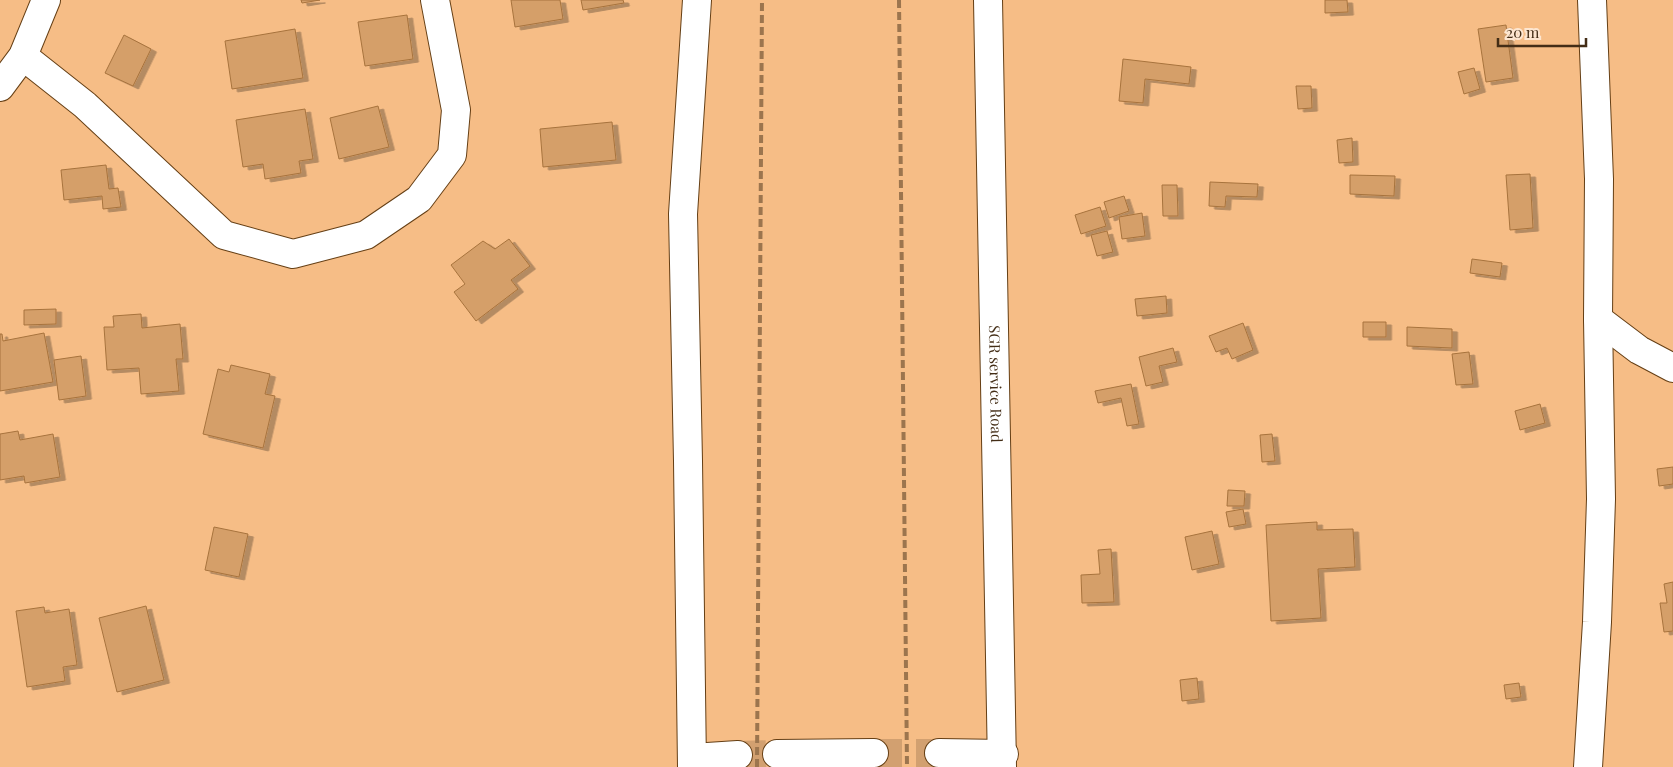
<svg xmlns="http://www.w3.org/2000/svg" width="1673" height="767" font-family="'Playfair Display',serif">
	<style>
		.building { fill: #d59f69; stroke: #a7733d; filter: url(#shadow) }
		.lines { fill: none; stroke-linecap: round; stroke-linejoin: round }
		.street-tunnel { stroke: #d2a070; stroke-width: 28; stroke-dasharray: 28 14; stroke-linecap: butt }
		.street-casing { stroke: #653f15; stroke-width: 30 }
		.street { stroke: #fff; stroke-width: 28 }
		.rail { stroke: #9c754e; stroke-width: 4; stroke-dasharray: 8 4; stroke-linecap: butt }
		.labels { text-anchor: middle; stroke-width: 4.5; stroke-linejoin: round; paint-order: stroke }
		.street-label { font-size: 15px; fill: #432d16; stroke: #fde6d0 }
	</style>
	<defs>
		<filter id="shadow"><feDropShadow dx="5.5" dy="3" stdDeviation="0" flood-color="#0004"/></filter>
	</defs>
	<rect width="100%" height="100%" fill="#f6bd86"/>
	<path class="building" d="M 301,0 L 320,0 L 302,3 Z
		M 511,0 L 560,0 L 563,19 L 515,27 Z
		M 581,0 L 623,0 L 624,3 L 583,10 Z
		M 1325,0 L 1347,0 L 1348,12 L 1325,13 Z
		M 407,15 L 413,59 L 365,66 L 358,22 Z
		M 1506,25 L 1513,78 L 1486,82 L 1478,29 Z
		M 295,29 L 303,78 L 232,89 L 225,41 Z
		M 124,35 L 151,49 L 133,86 L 105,73 Z
		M 1123,59 L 1191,67 L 1189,84 L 1145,79 L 1143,103 L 1119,101 Z
		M 1474,68 L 1480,89 L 1464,94 L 1458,72 Z
		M 1296,86 L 1311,86 L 1312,108 L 1298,109 Z
		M 378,106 L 389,147 L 339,159 L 330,118 Z
		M 305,109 L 313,159 L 299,161 L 301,173 L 265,179 L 263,164 L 243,167 L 236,120 Z
		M 612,122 L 616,160 L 543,167 L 540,129 Z
		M 1352,138 L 1353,162 L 1339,163 L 1337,140 Z
		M 106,165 L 109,189 L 118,188 L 121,207 L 103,209 L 102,196 L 64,200 L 61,170 Z
		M 1530,174 L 1533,228 L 1510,230 L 1506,175 Z
		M 1350,175 L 1395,176 L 1394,196 L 1350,194 Z
		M 1210,182 L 1258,184 L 1257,197 L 1226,196 L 1225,207 L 1209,206 Z
		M 1162,185 L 1177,185 L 1178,216 L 1163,216 Z
		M 1124,196 L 1129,211 L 1109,218 L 1104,202 Z
		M 1100,207 L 1106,226 L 1081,234 L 1075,215 Z
		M 1142,213 L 1145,236 L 1122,239 L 1119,217 Z
		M 1107,231 L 1113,252 L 1097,256 L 1091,235 Z
		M 509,239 L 530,266 L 511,280 L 518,289 L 476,321 L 454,292 L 465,284 L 451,265 L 483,241 L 495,249 Z
		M 1472,259 L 1502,263 L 1500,277 L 1470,273 Z
		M 1166,296 L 1167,313 L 1137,316 L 1135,299 Z
		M 56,309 L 56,324 L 24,325 L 24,310 Z
		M 141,314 L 142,328 L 180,324 L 183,359 L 176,359 L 179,391 L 141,394 L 139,368 L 107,370 L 104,327 L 114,327 L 113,316 Z
		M 1363,322 L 1386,322 L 1386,337 L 1363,337 Z
		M 1243,323 L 1253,350 L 1232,359 L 1227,348 L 1216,352 L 1209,336 Z
		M 1407,327 L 1452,329 L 1452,348 L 1407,346 Z
		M 44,333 L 53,382 L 0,391 L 0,334 L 2,334 L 3,341 Z
		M 1173,348 L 1177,362 L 1159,366 L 1163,382 L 1146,386 L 1139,357 Z
		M 1469,352 L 1473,384 L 1456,385 L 1452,354 Z
		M 81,356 L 86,396 L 59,400 L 54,360 Z
		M 231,365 L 270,374 L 265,394 L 275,396 L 263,448 L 203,434 L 218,369 L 229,372 Z
		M 1131,384 L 1139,424 L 1127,426 L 1121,398 L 1098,403 L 1095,391 Z
		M 1540,404 L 1545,423 L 1520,430 L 1515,411 Z
		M 18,431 L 20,440 L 53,434 L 60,477 L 25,483 L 24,476 L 0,480 L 0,434 Z
		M 1272,434 L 1275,461 L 1262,462 L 1260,435 Z
		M 1673,467 L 1673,484 L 1659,486 L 1657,469 Z
		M 1228,490 L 1245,491 L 1244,506 L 1227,506 Z
		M 1243,509 L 1246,524 L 1229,527 L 1226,512 Z
		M 1317,522 L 1317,530 L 1353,529 L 1355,567 L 1318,569 L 1321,618 L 1271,621 L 1266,525 Z
		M 214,527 L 248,534 L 239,577 L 205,570 Z
		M 1212,531 L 1219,564 L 1192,570 L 1185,537 Z
		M 1111,549 L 1114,602 L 1082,603 L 1081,575 L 1100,574 L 1098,550 Z
		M 1673,582 L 1673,631 L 1664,632 L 1660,603 L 1667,603 L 1664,584 Z
		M 146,606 L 164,680 L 117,692 L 99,618 Z
		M 44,607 L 45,613 L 69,609 L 77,665 L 63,667 L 65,681 L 27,687 L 16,611 Z
		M 1197,678 L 1199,699 L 1182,701 L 1180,680 Z
		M 1519,683 L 1521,697 L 1506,699 L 1504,685 Z"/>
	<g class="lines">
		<path class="street-tunnel" d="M 874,753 L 939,753
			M 738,755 L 777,754"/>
		<g class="street-casing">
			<g id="street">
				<path id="s1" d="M 988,0 L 1002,767"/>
				<path d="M 23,56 L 85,105 L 224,235 L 293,254 L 366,235 L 419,199 L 452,155 L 456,110 L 435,0"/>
				<path d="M 0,87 L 23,56 L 46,0"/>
				<path d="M 1598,319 L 1639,350 L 1673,368"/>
				<path d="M 939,753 L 1004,754"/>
				<path d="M 777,754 L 874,753"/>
				<path d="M 692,758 L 738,755"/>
				<path d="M 692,767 L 688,461 L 683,214 L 697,0"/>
				<path d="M 1588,767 L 1597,622 L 1601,499 L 1598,319 L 1599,179 L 1592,0"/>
			</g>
		</g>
		<use href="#street" class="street"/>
		<path class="rail" d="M 899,0 L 907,767
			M 757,767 L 762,0"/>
	</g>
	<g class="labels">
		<g class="street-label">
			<text dy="5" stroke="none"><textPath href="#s1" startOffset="384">SGR service Road</textPath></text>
		</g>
	</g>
	<path d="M1498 38v8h88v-8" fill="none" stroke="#432d16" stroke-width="2.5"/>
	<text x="1506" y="38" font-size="15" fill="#432d16" stroke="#fde6d0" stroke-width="4" paint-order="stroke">20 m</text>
</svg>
